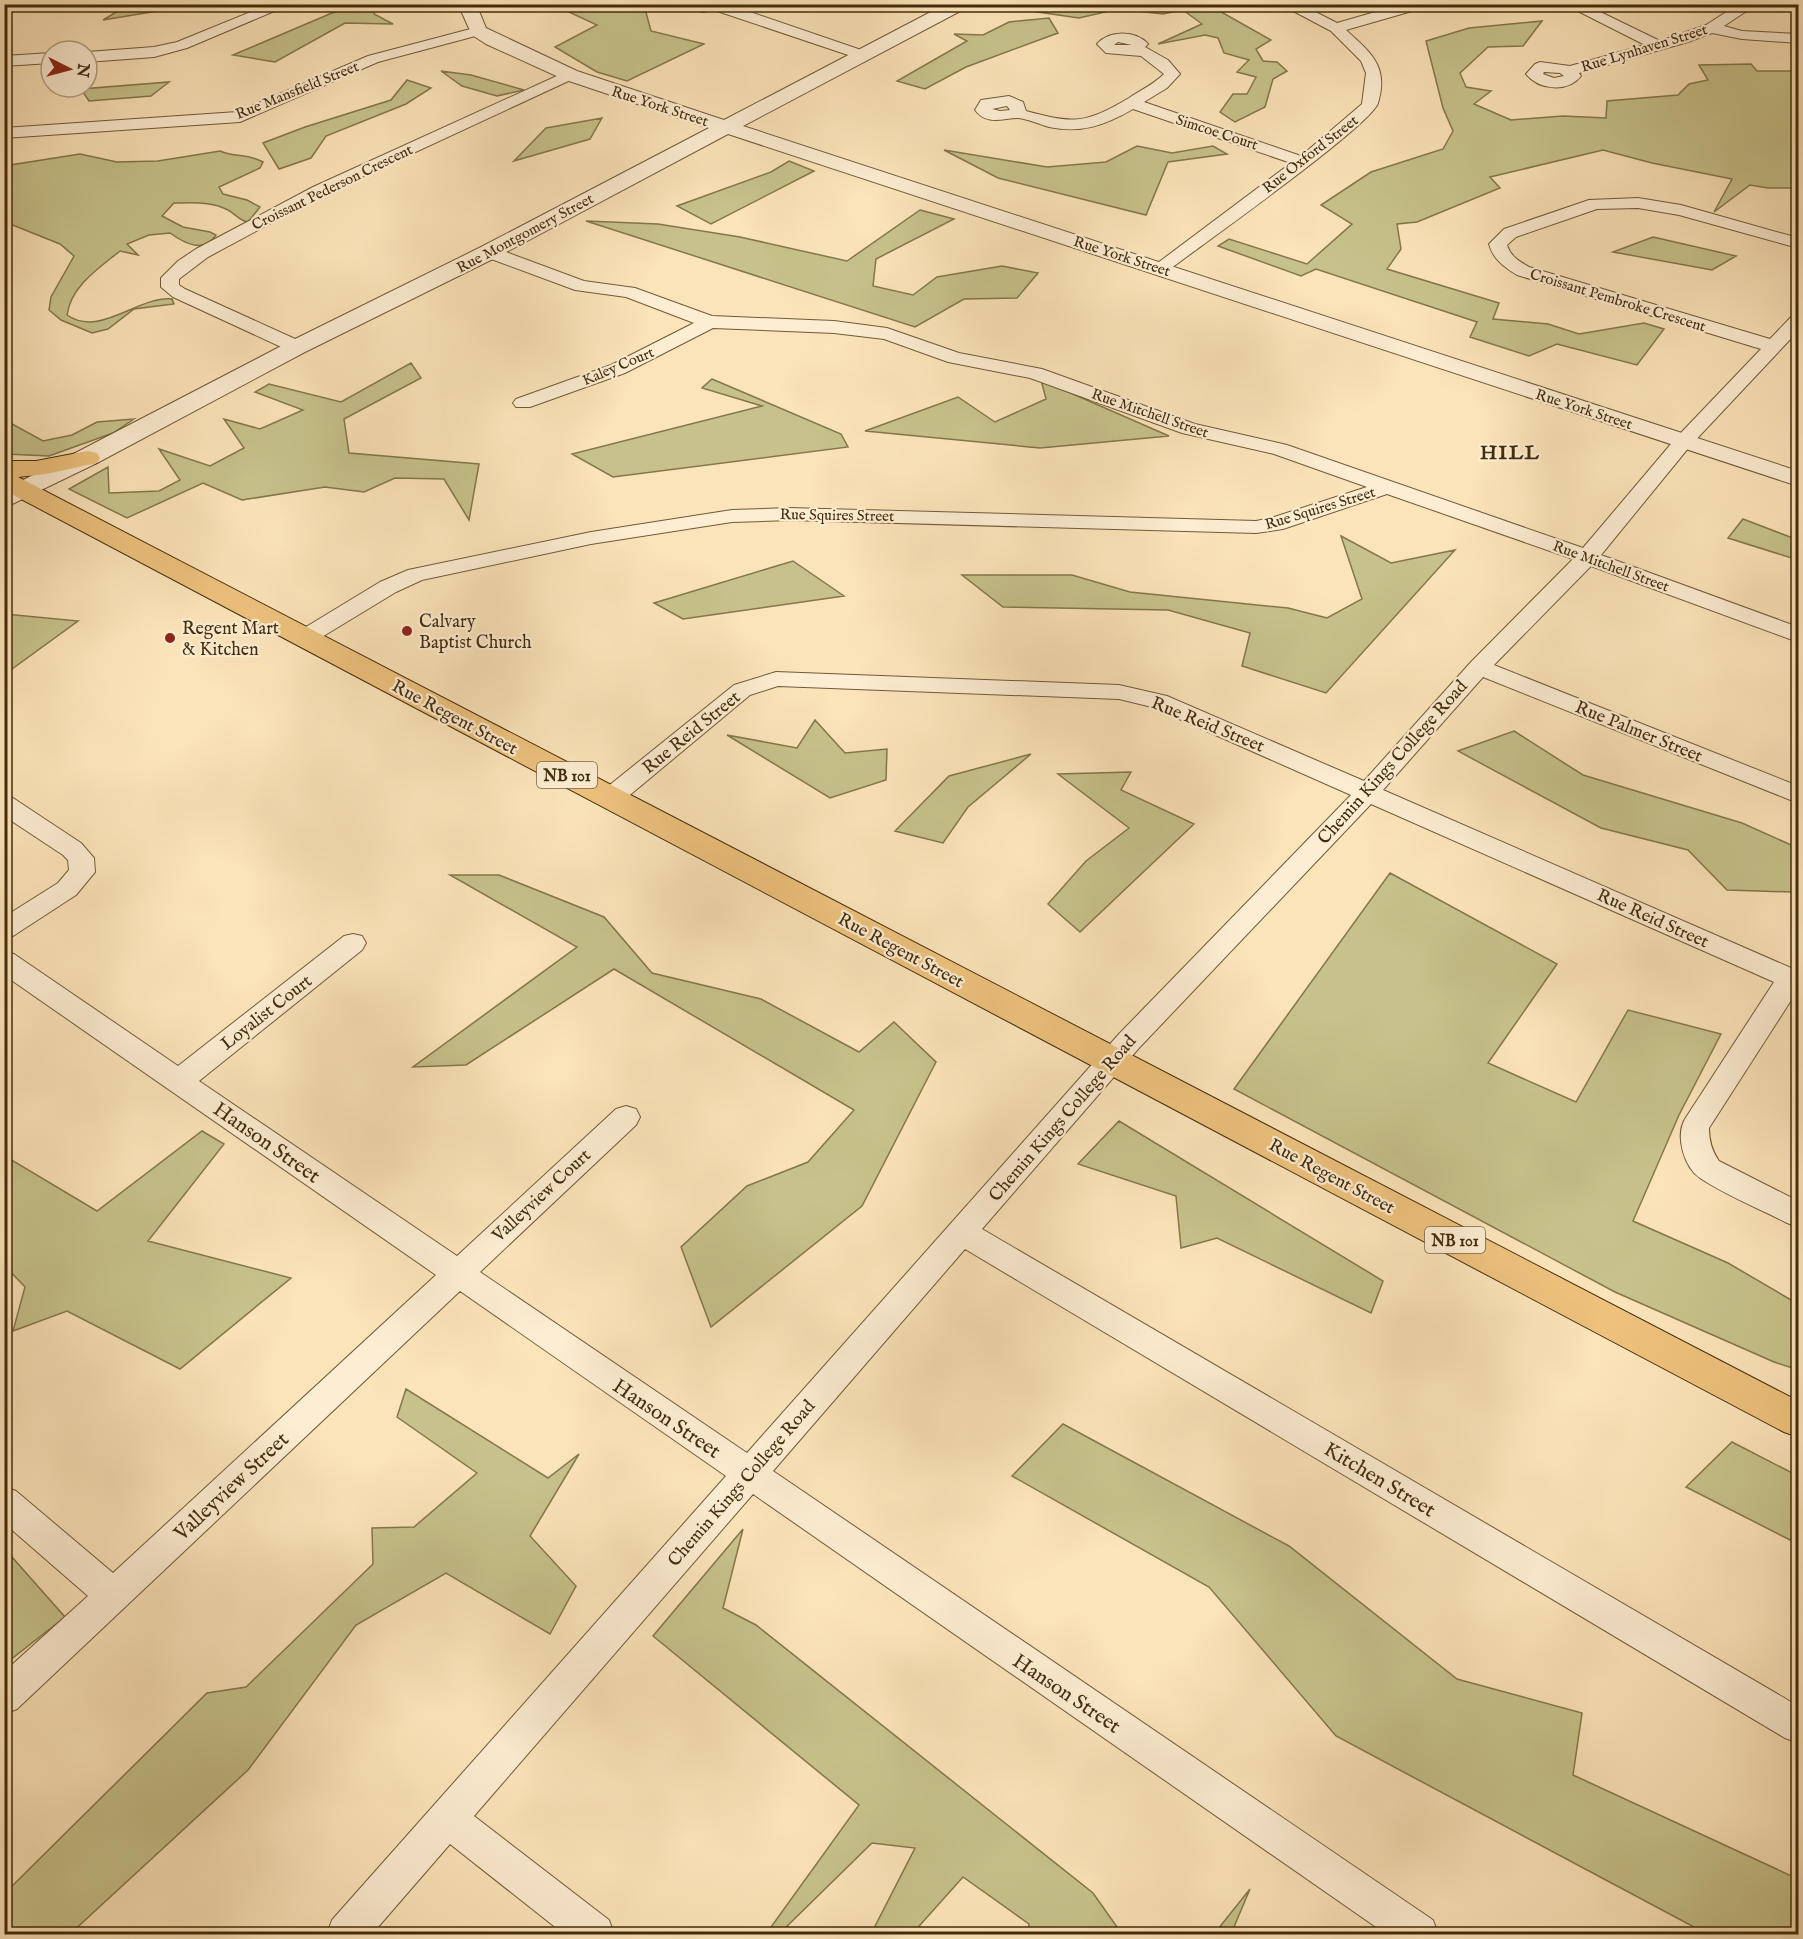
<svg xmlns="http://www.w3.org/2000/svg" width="1803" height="1939" font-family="'IM FELL English',serif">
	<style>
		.green { fill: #c7c28b; stroke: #84774c; stroke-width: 1.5 }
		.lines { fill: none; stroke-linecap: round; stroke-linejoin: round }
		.minor-casing { stroke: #705a38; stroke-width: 2 }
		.tertiary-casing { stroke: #705a38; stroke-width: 2 }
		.primary-casing { stroke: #422c0c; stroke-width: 2 }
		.minor { fill: #fdedd2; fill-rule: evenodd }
		.tertiary { fill: #fdedd2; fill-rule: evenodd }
		.primary { fill: #eec27d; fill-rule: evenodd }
		.poi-dot { fill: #8f2418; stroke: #fdedd2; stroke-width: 2 }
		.labels { text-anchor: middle; stroke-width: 4.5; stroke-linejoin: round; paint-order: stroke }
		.far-street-label { font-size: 15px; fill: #422c0c; stroke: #fdedd2 }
		.shield { fill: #fdedd2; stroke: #7a6647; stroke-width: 1.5 }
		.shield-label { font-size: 16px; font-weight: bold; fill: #422c0c }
		.poi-label { font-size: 18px; fill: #422c0c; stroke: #fdedd2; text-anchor: start }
		.street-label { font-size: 18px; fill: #422c0c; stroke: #fdedd2 }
		.far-district-label { font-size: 20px; font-weight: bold; letter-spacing: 1.5px; fill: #422c0c; stroke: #fdedd2 }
		.near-street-label { font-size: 21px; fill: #422c0c; stroke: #fdedd2 }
	</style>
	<rect width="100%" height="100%" fill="#fce4ba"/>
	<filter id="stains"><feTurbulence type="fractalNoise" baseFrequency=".00333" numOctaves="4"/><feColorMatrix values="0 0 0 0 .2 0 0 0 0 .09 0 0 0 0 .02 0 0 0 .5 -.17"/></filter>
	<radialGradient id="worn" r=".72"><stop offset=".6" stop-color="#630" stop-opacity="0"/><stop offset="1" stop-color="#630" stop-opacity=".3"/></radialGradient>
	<path class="green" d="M 353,4 L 378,5 L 374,14 L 393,24 L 345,23 L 275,62 L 233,55 Z
		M 1045,4 L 1209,5 L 1271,40 L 1256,49 L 1263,61 L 1277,62 L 1287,71 L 1273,79 L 1265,107 L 1235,122 L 1220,112 L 1233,94 L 1247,94 L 1256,77 L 1237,72 L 1249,60 L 1224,53 L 1218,38 L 1205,35 L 1158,44 L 1202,24 L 1183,10 L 1163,14 L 1118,9 L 1079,18 L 1031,11 Z
		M 128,5 L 128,4 L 194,5 L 103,20 Z
		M 554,5 L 644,5 L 651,31 L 704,44 L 627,81 L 597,72 L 555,47 L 597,25 Z
		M 1049,18 L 1058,33 L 966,67 L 925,89 L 897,81 L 967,41 L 954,34 L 983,35 L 1009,22 Z
		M 1542,21 L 1523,46 L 1488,47 L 1460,73 L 1466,87 L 1491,91 L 1474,104 L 1511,120 L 1563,116 L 1606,118 L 1607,101 L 1678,95 L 1689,84 L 1708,80 L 1699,65 L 1751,64 L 1757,71 L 1798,71 L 1798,188 L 1768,188 L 1750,185 L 1714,212 L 1732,179 L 1652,163 L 1603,150 L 1490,177 L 1500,188 L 1417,222 L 1397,224 L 1401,249 L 1387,269 L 1499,303 L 1493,319 L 1548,324 L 1579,334 L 1644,323 L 1664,329 L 1637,365 L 1557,344 L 1529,356 L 1470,337 L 1477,322 L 1316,269 L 1301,276 L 1218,246 L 1229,239 L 1307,264 L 1352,224 L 1321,205 L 1371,172 L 1443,149 L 1453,131 L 1443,108 L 1426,41 L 1469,28 Z
		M 441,71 L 471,75 L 524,90 L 497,96 L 462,86 Z
		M 407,80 L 431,88 L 406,104 L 326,136 L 311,158 L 279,169 L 263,143 L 305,127 L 391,100 Z
		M 169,82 L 151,96 L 89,101 L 81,89 Z
		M 602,118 L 590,139 L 514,161 L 546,128 Z
		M 1137,146 L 1172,153 L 1213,146 L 1227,154 L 1168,162 L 1146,215 L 998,178 L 944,150 L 1047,167 L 1106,162 Z
		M 220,151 C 236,158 247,153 263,162 L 260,168 L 219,187 L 223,194 L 247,200 L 260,207 L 248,222 C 238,220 236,214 228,210 C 211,201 192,203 174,203 L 162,216 L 183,227 L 210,232 L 216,235 C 204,254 184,243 170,233 L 149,235 L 127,244 L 138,255 L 120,251 C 99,268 71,286 67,315 C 100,338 137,296 172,299 L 174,304 L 134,309 L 108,329 L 92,333 L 61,320 L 49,310 L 51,297 L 74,256 L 60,244 L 5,222 L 4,166 L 80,154 L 117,162 L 158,161 Z
		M 789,161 L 814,171 L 711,224 L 677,206 L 771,172 Z
		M 920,210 L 954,219 L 876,259 L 873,286 L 913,295 L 937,277 L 1002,266 L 1038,273 L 1017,298 L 964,299 L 915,327 L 586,221 L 658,224 L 740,237 L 847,261 Z
		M 1653,237 L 1736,256 L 1712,270 L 1613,252 Z
		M 411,363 L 421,378 L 344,419 L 349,453 L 479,464 L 469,520 L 444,479 L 395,478 L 364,492 L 325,487 L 242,500 L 203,483 L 127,518 L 69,489 L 108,467 L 109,493 L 159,491 L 180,480 L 159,449 L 210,466 L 244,448 L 224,419 L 260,429 L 303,410 L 255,392 L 269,384 L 341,402 Z
		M 712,379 L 841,434 L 848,447 L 613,477 L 572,454 L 762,406 L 702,388 Z
		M 1041,380 L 1169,436 L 1040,448 L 865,431 L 958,397 L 995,422 L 1046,399 Z
		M 134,419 L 113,433 L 49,456 L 5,454 L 5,420 L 43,441 L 72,435 L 97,422 Z
		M 1743,519 L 1798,540 L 1798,560 L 1728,538 Z
		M 1341,536 L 1391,563 L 1455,550 L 1326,693 L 1242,666 L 1250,633 L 1168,610 L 1003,607 L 962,575 L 1072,575 L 1130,592 L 1288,608 L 1327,618 L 1362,599 Z
		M 793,561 L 844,596 L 683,619 L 654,603 Z
		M 5,614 L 78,621 L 5,674 Z
		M 815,720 L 845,753 L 887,749 L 886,780 L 830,798 L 727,735 L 797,748 Z
		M 1514,731 L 1583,775 L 1742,823 L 1798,848 L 1798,896 L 1792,892 L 1727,890 L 1688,850 L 1601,828 L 1458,751 Z
		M 1031,754 L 968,807 L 943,843 L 895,831 L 949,776 Z
		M 1131,772 L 1121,790 L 1194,824 L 1080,932 L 1048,904 L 1086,861 L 1129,828 L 1058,774 Z
		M 1390,873 L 1557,964 L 1488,1063 L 1576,1102 L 1628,1010 L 1721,1034 L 1679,1115 L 1633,1221 L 1728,1263 L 1798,1304 L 1798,1370 L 1774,1362 L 1615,1292 L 1234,1089 Z
		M 450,875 L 499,875 L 604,917 L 652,973 L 761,999 L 859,1052 L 894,1022 L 936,1062 L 862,1206 L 711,1327 L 681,1247 L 747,1186 L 808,1162 L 854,1110 L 614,969 L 466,1065 L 413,1067 L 577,947 Z
		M 1119,1121 L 1383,1281 L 1371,1313 L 1217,1238 L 1181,1248 L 1176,1196 L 1078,1164 Z
		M 202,1131 L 224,1144 L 148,1241 L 291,1278 L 180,1369 L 67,1311 L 13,1331 L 25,1287 L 5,1266 L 5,1156 L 97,1211 Z
		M 406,1389 L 548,1478 L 579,1454 L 530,1536 L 576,1586 L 550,1634 L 446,1573 L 356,1625 L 248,1770 L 70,1934 L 5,1934 L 5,1893 L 207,1693 L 246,1687 L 373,1564 L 372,1528 L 414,1527 L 477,1473 L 397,1417 Z
		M 1063,1424 L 1289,1546 L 1457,1679 L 1582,1713 L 1573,1775 L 1798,1879 L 1798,1934 L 1707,1934 L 1336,1736 L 1209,1587 L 1012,1476 Z
		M 1732,1442 L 1798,1476 L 1798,1544 L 1686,1487 Z
		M 743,1529 L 723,1608 L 756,1625 L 1093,1893 L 1122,1934 L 1028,1934 L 1029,1924 L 963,1877 L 912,1934 L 871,1934 L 915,1848 L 872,1843 L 779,1934 L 766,1934 L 859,1805 L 653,1636 Z
		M 4,1548 L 65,1617 L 5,1664 L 4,1664 Z
		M 1250,1889 L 1231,1934 L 1214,1934 Z"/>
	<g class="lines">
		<g class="minor-casing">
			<path id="minor" d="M 270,4 L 291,4 L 187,48 L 154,57 L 87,62 L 87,52 L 154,47 L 177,42 Z
				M 681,4 L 727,4 L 867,52 L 870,55 L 862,60 L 857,58 L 714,10 L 703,12 L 683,7 Z
				M 1280,4 L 1300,4 L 1337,23 L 1403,4 L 1428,4 L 1426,7 L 1346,30 C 1371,53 1389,66 1378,103 C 1372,125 1196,249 1166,272 L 1154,272 L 1151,268 L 1291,163 L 1133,109 C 1106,125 1081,134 1049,127 C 1039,124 1028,119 1018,118 C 1003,118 987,126 975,110 L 981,100 L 1009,96 L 1023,102 L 1026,111 C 1074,124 1085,124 1129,98 C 1141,90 1154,84 1164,74 L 1141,56 L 1106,53 L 1097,44 C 1109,30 1136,30 1148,44 L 1145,47 L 1168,60 L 1180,74 L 1167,88 L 1144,102 L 1301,156 L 1362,104 L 1366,73 L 1361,61 L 1331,31 ZM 1118,42 L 1132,45 L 1114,45 ZM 1007,106 L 1010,110 L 1000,111 L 992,109 Z
				M 1564,4 L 1584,4 L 1660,41 L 1706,25 L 1739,4 L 1757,4 L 1724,26 L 1742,31 L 1798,34 L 1798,43 L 1742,39 L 1712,33 L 1688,42 L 1579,73 L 1581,76 C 1568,93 1539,90 1526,74 L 1535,64 L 1540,62 L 1570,66 L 1645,45 ZM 1544,72 L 1560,73 L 1564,76 L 1554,78 L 1543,74 Z
				M 478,27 L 485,31 L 483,34 L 378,62 L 240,122 L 4,138 L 4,128 L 237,112 L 368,56 Z
				M 51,53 L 51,63 L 4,66 L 4,56 Z
				M 570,70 L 575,72 L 578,75 L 575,78 L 325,194 L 208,257 L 179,279 L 179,285 L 185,289 L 304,343 L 307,347 L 304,351 L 290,351 L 173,297 L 161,287 L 161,278 L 178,261 L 196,249 L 313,187 Z
				M 1638,198 L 1681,205 L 1798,238 L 1798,248 L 1679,215 L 1638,208 L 1597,209 L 1516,237 L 1507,245 C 1511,257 1519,261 1529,267 L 1770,339 L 1791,317 L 1798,315 L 1798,331 L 1690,446 L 1601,555 L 1798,627 L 1798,642 L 1591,566 L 1494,665 L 1798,786 L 1798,803 L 1483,677 L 1383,790 L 1798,971 L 1798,992 L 1797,991 L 1709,1128 C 1709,1141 1712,1151 1719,1161 L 1798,1201 L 1798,1227 L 1787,1223 C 1760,1209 1725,1195 1700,1178 C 1684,1167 1675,1136 1685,1119 L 1774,982 L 1371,804 L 1139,1048 L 982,1229 L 1798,1706 L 1798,1743 L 1785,1738 L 965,1249 L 773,1471 L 1433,1920 L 1438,1934 L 1386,1934 L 753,1494 L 474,1816 L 609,1920 L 614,1934 L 564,1934 L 450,1844 L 372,1934 L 327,1934 L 332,1920 L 726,1476 L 460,1291 L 17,1709 L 4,1714 L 4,1672 L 88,1596 L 4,1523 L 4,1487 L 16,1491 L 113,1573 L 436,1275 L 4,975 L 4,952 L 14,954 L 178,1066 L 344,936 L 353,934 L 362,936 L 366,943 L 362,950 L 199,1081 L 457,1256 L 616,1109 L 626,1106 L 636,1109 L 640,1117 L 636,1125 L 480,1272 L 747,1453 L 1119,1034 L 1351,795 L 1152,707 L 1119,699 L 778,686 L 750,695 L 619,804 L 610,806 L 601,804 L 598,798 L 601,792 L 734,685 L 776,672 L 1119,685 L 1167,696 L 1364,781 L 1471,662 L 1573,559 L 1387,494 L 1283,529 L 1256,533 L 789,520 L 732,522 L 591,544 L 422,580 L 396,592 L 312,643 L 304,645 L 296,643 L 293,638 L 296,633 L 380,582 L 408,570 L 591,532 L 732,510 L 789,508 L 1256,521 L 1271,518 L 1367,487 L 1274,454 L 1182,433 L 1030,378 L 948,362 L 884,339 L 834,333 L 713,328 L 625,373 L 530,407 L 516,407 L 513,403 L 516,399 L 611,365 L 694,323 L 626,297 L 575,290 L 483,256 L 480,252 L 483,248 L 495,248 L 584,281 L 635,288 L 712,316 L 834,321 L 887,328 L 959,353 L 1042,369 L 1195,424 L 1287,445 L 1583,548 L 1676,438 L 1761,349 L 1517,275 C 1504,267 1493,259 1489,244 L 1504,229 L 1589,200 Z
				M 4,796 L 13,798 L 81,843 L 94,858 L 95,872 L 76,895 L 13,936 L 4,939 L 4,917 L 58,883 L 69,870 L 68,860 L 63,855 L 4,816 Z"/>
		</g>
		<g class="tertiary-casing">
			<path id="tertiary" d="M 458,4 L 476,4 L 486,28 L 577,71 L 724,120 L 946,4 L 969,4 L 966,8 L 743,126 L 1798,471 L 1798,486 L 728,134 L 497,257 L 305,352 L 97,463 L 4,508 L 4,490 L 289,342 L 481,247 L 709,128 L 563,79 L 486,44 L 472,35 Z"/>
		</g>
		<g class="primary-casing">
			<path id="primary" d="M 88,451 L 97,453 L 100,458 L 97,463 L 46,474 L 18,477 L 1798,1401 L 1798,1437 L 1784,1432 L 4,490 L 4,461 L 36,461 Z"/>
		</g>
		<use href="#minor" class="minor"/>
		<use href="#tertiary" class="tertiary"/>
		<use href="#primary" class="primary"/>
	</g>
	<g class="poi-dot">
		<circle cx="407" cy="631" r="6"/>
		<circle cx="170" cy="638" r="6"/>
	</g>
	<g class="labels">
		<g class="far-street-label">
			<text transform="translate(1644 48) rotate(-17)" y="5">Rue Lynhaven Street</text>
			<text transform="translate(297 90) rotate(-22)" y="5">Rue Mansfield Street</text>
			<text transform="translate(660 106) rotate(18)" y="5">Rue York Street</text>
			<text transform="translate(1217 132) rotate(18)" y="5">Simcoe Court</text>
			<text transform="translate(1310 154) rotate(-38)" y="5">Rue Oxford Street</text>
			<text transform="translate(332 187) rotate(-26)" y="5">Croissant Pederson Crescent</text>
			<text transform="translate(525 233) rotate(-28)" y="5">Rue Montgomery Street</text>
			<text transform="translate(1122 256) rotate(18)" y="5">Rue York Street</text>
			<text transform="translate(1618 300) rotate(17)" y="5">Croissant Pembroke Crescent</text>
			<text transform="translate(618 366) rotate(-23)" y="5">Kaley Court</text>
			<text transform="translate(1584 409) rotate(18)" y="5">Rue York Street</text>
			<text transform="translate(1150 413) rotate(19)" y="5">Rue Mitchell Street</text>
			<text transform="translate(1320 508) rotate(-17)" y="5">Rue Squires Street</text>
			<text transform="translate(837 515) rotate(1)" y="5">Rue Squires Street</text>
			<text transform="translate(1611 566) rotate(20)" y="5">Rue Mitchell Street</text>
		</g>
		<g class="shield">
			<rect x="537" y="762" width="60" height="26" rx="4.5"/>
			<rect x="1425" y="1227" width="60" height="26" rx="4.5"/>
		</g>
		<g class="shield-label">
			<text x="567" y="781">NB 101</text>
			<text x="1455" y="1246">NB 101</text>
		</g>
		<g class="poi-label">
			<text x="419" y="627">Calvary<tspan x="419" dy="21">Baptist Church</tspan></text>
			<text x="182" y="634">Regent Mart<tspan x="182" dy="21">&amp; Kitchen</tspan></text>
		</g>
		<g class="street-label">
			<text transform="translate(455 717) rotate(28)" y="6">Rue Regent Street</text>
			<text transform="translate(1208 724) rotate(22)" y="6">Rue Reid Street</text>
			<text transform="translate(1639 731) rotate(22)" y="6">Rue Palmer Street</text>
			<text transform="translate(691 732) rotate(-39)" y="6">Rue Reid Street</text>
			<text transform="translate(1392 762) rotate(-48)" y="6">Chemin Kings College Road</text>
			<text transform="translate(1653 918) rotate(24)" y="6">Rue Reid Street</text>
			<text transform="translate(901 950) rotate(28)" y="6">Rue Regent Street</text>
			<text transform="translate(266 1012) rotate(-38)" y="6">Loyalist Court</text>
			<text transform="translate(1062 1118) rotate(-49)" y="6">Chemin Kings College Road</text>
			<text transform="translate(1332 1176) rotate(28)" y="6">Rue Regent Street</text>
			<text transform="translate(541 1195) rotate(-43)" y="6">Valleyview Court</text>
			<text transform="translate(741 1483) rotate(-49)" y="6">Chemin Kings College Road</text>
		</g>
		<g class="far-district-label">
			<text x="1510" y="459">HILL</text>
		</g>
		<g class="near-street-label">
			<text transform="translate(267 1142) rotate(35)" y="7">Hanson Street</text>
			<text transform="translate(667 1418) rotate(34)" y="7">Hanson Street</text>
			<text transform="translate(1380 1479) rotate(31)" y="7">Kitchen Street</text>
			<text transform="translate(231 1486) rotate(-43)" y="7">Valleyview Street</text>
			<text transform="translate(1067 1693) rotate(34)" y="7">Hanson Street</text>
		</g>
	</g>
	<rect width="1803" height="1939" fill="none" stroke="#fce4ba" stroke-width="24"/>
	<rect x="6" y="6" width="1791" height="1927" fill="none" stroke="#422c0c" stroke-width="3"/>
	<rect x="12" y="12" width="1779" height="1915" fill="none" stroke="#422c0c" stroke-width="1.5"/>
	<g transform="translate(69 69) rotate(96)"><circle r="28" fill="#fdedd2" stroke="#b2a083" stroke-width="1.5"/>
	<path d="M0-4.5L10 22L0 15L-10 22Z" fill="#8f2418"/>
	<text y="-9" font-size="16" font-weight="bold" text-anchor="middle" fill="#422c0c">N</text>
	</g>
	<rect width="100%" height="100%" filter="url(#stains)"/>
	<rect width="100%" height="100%" fill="url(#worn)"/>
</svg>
